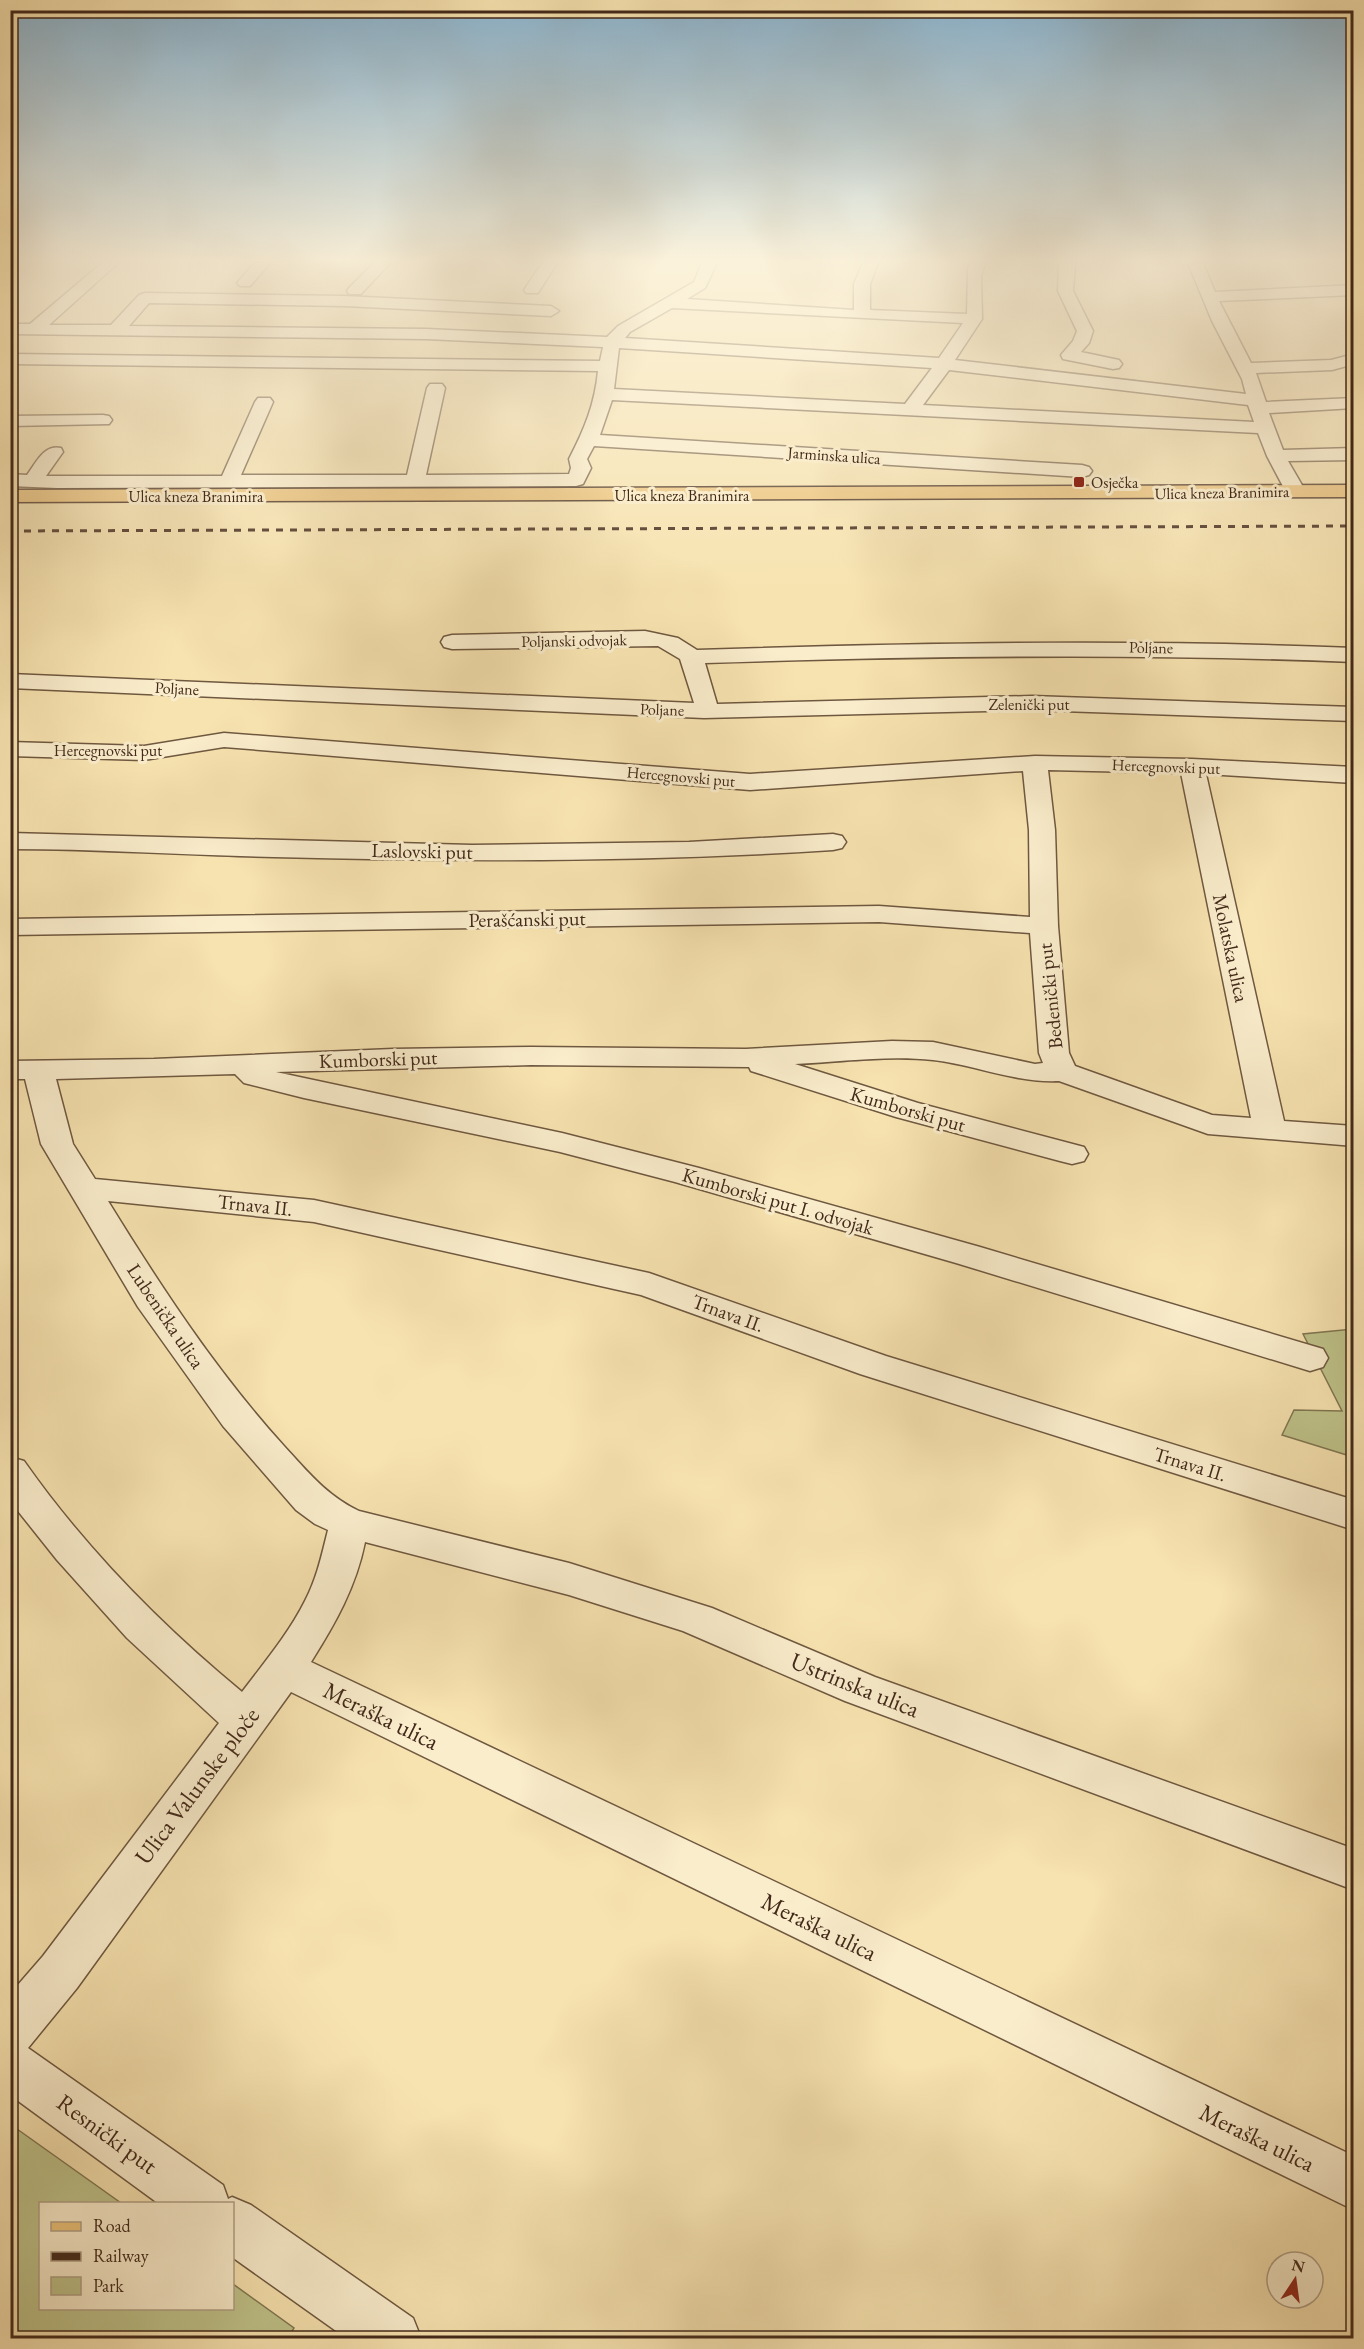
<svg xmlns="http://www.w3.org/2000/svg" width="1364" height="2349" font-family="'EB Garamond',serif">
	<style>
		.green { fill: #bfc38a; stroke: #807652; stroke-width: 1.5 }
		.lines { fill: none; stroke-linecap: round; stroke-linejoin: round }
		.minor-casing { stroke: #6f5840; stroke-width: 3 }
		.major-casing { stroke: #42291a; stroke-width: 3 }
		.minor { fill: #faedcc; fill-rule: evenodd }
		.major { fill: #ecc278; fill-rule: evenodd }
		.rail { stroke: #42291a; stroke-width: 3; stroke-dasharray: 7 7; stroke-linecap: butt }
		.poi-dot { fill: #8f2418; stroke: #faedcc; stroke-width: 2 }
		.labels { text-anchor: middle; stroke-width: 6; stroke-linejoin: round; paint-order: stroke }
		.far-street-label { font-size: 16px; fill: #42291a; stroke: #faedcc }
		.far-poi-label { font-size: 16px; fill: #42291a; stroke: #faedcc; text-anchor: start }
		.street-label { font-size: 20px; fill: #42291a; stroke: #faedcc }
		.near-street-label { font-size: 24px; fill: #42291a; stroke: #faedcc }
	</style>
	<rect width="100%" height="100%" fill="#f7e3b0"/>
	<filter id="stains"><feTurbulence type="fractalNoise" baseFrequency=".00333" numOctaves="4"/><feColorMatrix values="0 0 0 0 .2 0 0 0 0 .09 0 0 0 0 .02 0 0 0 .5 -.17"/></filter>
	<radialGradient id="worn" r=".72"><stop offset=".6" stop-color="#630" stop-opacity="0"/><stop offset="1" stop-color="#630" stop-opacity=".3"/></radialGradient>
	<path class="green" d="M 1353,1329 L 1353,1457 L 1282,1435 L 1294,1410 L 1342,1411 L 1303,1334 Z
		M 10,2124 L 121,2203 L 40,2204 L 40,2308 L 232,2308 L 233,2284 L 294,2328 L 288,2338 L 11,2338 Z"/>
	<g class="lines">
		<g class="minor-casing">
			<path id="minor" d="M 102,263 L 118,263 L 49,325 L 111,325 L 139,295 L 145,293 L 344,296 L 551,306 L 559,311 L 551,316 L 344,306 L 149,303 L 129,326 L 426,329 L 607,337 L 618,326 L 694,282 L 702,263 L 717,263 L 705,288 L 687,299 L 854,310 L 854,284 L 863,263 L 878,263 L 870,284 L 870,310 L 967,314 L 968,270 L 970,263 L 985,263 L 981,277 L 982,319 L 955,360 L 1246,394 L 1242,379 L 1212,321 L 1188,263 L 1203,263 L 1215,292 L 1354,285 L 1354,295 L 1219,301 L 1251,363 L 1331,360 L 1354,354 L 1354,364 L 1332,370 L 1256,373 L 1266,402 L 1354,398 L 1354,408 L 1269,413 L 1283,450 L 1354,448 L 1354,460 L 1288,461 L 1306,492 L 1303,496 L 1289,496 L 1286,492 L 1267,456 L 1258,433 L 612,400 L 600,435 L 1082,465 L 1089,467 L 1092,471 L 1089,475 L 1082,477 L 594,446 L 587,459 L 591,468 L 583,484 L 576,486 L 57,488 L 10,486 L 10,474 L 27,475 C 36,463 44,444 61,448 L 63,452 L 46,476 L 222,476 L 255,402 L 258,398 L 270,398 L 273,402 L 241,475 L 407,475 L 427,388 L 430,384 L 442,384 L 445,388 L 426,475 L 569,474 L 571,468 L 569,459 C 584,430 595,404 598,371 L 10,364 L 10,354 L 600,361 L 603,347 L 426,339 L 10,334 L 10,324 L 30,324 ZM 672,308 L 963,323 L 939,358 L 625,338 L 630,332 ZM 619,348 L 932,368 L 905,404 L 614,389 ZM 949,370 L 1248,405 L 1254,422 L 923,405 Z
				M 255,263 L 270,263 L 250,286 L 240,286 L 237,283 Z
				M 374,263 L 390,263 L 361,294 L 349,294 L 347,291 L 349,288 Z
				M 542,263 L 557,263 L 538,293 L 526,293 L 524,290 Z
				M 1059,263 L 1075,263 L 1073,291 L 1093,331 L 1089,343 L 1081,352 L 1119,360 L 1122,364 L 1119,368 L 1113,369 L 1063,359 L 1061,355 L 1073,341 L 1077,331 L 1058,291 Z
				M 103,415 L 109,416 L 112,420 L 109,424 L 10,426 L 10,416 Z
				M 645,631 L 678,638 L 697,650 C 916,643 1134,639 1354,648 L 1354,662 C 1137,653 921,656 705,663 L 717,704 L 1032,696 L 1354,707 L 1354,721 L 1032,710 L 704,718 L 10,688 L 10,674 L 694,703 L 680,659 L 658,646 L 452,649 L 444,647 L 441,642 L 444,637 L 452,635 Z
				M 224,733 L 750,774 L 1035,756 L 1192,759 L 1354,767 L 1354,783 L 1206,774 L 1284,1121 L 1354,1126 L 1354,1146 L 1208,1134 L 1059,1081 C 1015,1083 976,1065 933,1060 C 888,1055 840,1062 795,1064 L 918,1103 L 1084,1147 L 1088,1154 L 1084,1161 L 1072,1164 L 1060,1161 L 896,1117 L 751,1071 L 749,1067 L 531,1065 L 276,1072 L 562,1133 L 699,1168 L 980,1247 L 1323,1349 L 1328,1358 L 1323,1367 L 1310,1371 L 956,1263 L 675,1182 L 560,1152 L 304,1098 L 244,1083 L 235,1074 L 56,1079 L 73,1144 L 95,1179 L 314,1200 L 649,1273 L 886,1356 L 1354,1500 L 1354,1530 L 860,1374 L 641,1295 L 314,1222 L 108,1201 C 161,1287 216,1371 284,1446 C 307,1471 327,1496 359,1511 L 569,1563 L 712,1608 L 875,1677 L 1354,1849 L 1354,1890 L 845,1701 L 683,1631 L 569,1595 L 365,1542 C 356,1587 335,1624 311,1662 L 1354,2156 L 1354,2210 L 291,1692 L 77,1988 L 28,2048 L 223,2185 L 228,2199 L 232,2197 L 251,2205 L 413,2318 L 421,2338 L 346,2338 L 232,2257 L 232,2204 L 159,2204 L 10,2095 L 10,1994 L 43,1956 L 219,1723 L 127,1638 L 57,1560 L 10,1501 L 10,1457 L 24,1461 C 85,1548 161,1625 242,1692 C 264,1663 289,1633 305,1601 C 317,1578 322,1554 328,1530 L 315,1524 L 296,1510 L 223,1426 L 138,1307 L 41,1144 L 25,1079 L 10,1079 L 10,1061 L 154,1059 L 393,1049 L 531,1047 L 746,1049 L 892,1041 L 933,1042 L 1035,1064 L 1043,1063 L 1039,1053 L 1030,933 L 879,922 L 10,935 L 10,919 L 879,906 L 1030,917 L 1029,830 L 1023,771 L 750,790 L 224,747 L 144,760 L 10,756 L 10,742 L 144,746 ZM 1048,770 L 1181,773 L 1251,1118 L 1212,1115 L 1075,1066 L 1069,1053 L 1058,926 L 1055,830 Z
				M 10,833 L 472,845 L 689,842 L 833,834 L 842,836 L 846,842 L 842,848 L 833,850 C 647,862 461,862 274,857 C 186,855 98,849 10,849 Z"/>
		</g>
		<g class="major-casing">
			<path id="major" d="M 1354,485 L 1354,497 L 10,502 L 10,490 Z"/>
		</g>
		<use href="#minor" class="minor"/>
		<use href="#major" class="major"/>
		<path class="rail" d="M 10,531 L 1354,526"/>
	</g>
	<linearGradient id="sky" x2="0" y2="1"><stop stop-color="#8bb7d4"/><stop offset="0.44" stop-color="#fbf2db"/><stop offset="1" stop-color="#fbf2db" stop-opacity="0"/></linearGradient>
	<rect width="1364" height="592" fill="url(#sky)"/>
	<rect class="poi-dot" x="1073" y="476" width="12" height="12" rx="3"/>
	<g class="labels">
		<g class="far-street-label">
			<text transform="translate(834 455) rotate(4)" y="6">Jarminska ulica</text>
			<text transform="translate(1222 492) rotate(-1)" y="6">Ulica kneza Branimira</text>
			<text x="682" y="501">Ulica kneza Branimira</text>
			<text x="196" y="502">Ulica kneza Branimira</text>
			<text transform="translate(574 640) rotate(-1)" y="6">Poljanski odvojak</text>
			<text transform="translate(1151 647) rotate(1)" y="6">Poljane</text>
			<text transform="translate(177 688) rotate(3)" y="6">Poljane</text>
			<text x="1029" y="710">Zelenički put</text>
			<text transform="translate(662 709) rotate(2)" y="6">Poljane</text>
			<text x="108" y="756">Hercegnovski put</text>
			<text transform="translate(1166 766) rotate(2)" y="6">Hercegnovski put</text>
			<text transform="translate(681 776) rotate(5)" y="6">Hercegnovski put</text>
		</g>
		<g class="far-poi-label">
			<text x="1091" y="488">Osječka</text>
		</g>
		<g class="street-label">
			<text transform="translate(422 851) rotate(1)" y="7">Laslovski put</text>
			<text transform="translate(527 919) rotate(-1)" y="7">Perašćanski put</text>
			<text transform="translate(1231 948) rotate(78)" y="7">Molatska ulica</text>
			<text transform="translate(1050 996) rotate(-96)" y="7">Bedenički put</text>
			<text transform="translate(378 1059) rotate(-2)" y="7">Kumborski put</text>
			<text transform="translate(908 1109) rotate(16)" y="7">Kumborski put</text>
			<text transform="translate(778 1201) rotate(16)" y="7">Kumborski put I. odvojak</text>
			<text transform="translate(255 1205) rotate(6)" y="7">Trnava II.</text>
			<text transform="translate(728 1313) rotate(20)" y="7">Trnava II.</text>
			<text transform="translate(166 1316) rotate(56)" y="7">Lubenička ulica</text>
			<text transform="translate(1190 1464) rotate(17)" y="7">Trnava II.</text>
		</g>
		<g class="near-street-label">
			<text transform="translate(855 1685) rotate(22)" y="8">Ustrinska ulica</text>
			<text transform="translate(381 1716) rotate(26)" y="8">Meraška ulica</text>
			<text transform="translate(197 1786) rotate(-53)" y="8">Ulica Valunske ploče</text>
			<text transform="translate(819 1927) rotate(26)" y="8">Meraška ulica</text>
			<text transform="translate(107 2134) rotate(36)" y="8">Resnički put</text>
			<text transform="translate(1257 2138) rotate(26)" y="8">Meraška ulica</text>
		</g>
	</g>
	<rect width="1364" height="2349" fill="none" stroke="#f7e3b0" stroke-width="36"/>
	<rect x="12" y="12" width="1340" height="2325" fill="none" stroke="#42291a" stroke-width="3"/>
	<rect x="18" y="18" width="1328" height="2313" fill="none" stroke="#42291a" stroke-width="1.5"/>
	<rect x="39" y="2202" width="195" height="108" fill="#faedcc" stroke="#b09f85" stroke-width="1.5"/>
	<rect x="51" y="2222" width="30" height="9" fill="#ecc278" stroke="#b09f85" stroke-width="1.5"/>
	<text x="93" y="2232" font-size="18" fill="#42291a">Road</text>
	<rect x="51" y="2252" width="30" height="9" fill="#42291a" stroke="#b09f85" stroke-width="1.5"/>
	<text x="93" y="2262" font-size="18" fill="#42291a">Railway</text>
	<rect x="51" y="2277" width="30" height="18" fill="#bfc38a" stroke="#b09f85" stroke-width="1.5"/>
	<text x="93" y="2292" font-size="18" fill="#42291a">Park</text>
	<g transform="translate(1295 2280) rotate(13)"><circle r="28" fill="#faedcc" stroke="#b09f85" stroke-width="1.5"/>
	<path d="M0-4.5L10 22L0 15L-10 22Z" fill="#8f2418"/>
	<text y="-9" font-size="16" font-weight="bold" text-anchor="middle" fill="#42291a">N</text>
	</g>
	<rect width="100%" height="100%" filter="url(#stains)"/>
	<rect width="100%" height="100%" fill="url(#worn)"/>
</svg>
